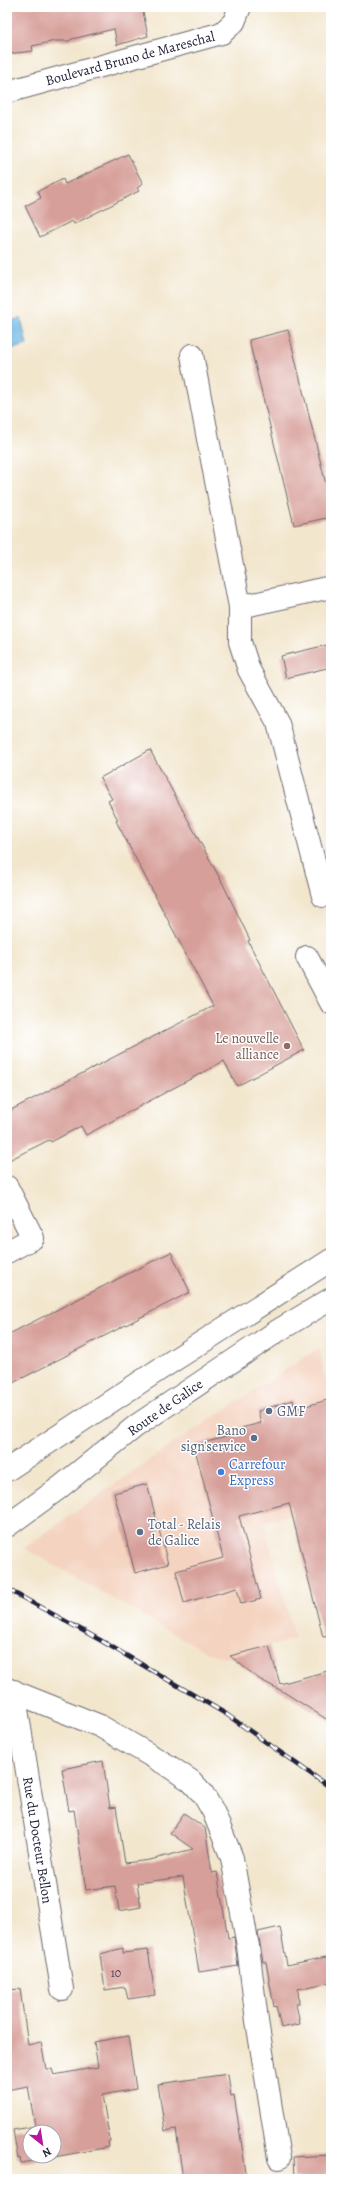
<svg xmlns="http://www.w3.org/2000/svg" width="338" height="2186" font-family="Alegreya,serif">
	<style>
		.built { fill: #f4d3c0 }
		.water { fill: #6bb5e4; stroke: #466c90 }
		.building { fill: #d79f99; fill-rule: evenodd }
		.lines { fill: none; stroke-linecap: round; stroke-linejoin: round }
		.minor-casing { stroke: #6b676e; stroke-width: 24 }
		.primary-casing { stroke: #6b676e; stroke-width: 24 }
		.minor { stroke: #fff; stroke-width: 22 }
		.primary { stroke: #fff; stroke-width: 22 }
		.rail-casing { stroke: #22223b; stroke-width: 4.5 }
		.rail { stroke: #fff; stroke-width: 3; stroke-dasharray: 9; stroke-linecap: butt }
		.education-dot { fill: #8d6e63; stroke: #fff; stroke-width: 1.5 }
		.service-dot { fill: #5c6f8a; stroke: #fff; stroke-width: 1.5 }
		.shop-dot { fill: #3f7fe0; stroke: #fff; stroke-width: 1.5 }
		.labels { text-anchor: middle; stroke-width: 3; stroke-linejoin: round; paint-order: stroke }
		.number-label { font-size: 12px; fill: #4f4152 }
		.street-label { font-size: 14px; fill: #22223b; stroke: #fff }
		.education-label { font-size: 14px; fill: #785e54; stroke: #fff; text-anchor: end }
		.service-label { font-size: 14px; fill: #4e5e75; stroke: #fff; text-anchor: start }
		.shop-label { font-size: 14px; fill: #366cbe; stroke: #fff; text-anchor: start }
	</style>
	<rect width="100%" height="100%" fill="#fff"/>
	<filter id="ink" filterUnits="userSpaceOnUse"><feTurbulence type="fractalNoise" baseFrequency=".025" numOctaves="2"/><feDisplacementMap in="SourceGraphic" scale="8" xChannelSelector="R" yChannelSelector="G"/><feConvolveMatrix kernelMatrix="1 2 1 2 8 2 1 2 1" color-interpolation-filters="sRGB"/></filter>
	<filter id="wash" filterUnits="userSpaceOnUse"><feTurbulence type="fractalNoise" baseFrequency=".012" numOctaves="4" result="noise"/><feDisplacementMap in="SourceGraphic" scale="16" xChannelSelector="R" yChannelSelector="G"/><feGaussianBlur stdDeviation="0.9" result="paint"/><feColorMatrix in="noise" values="0 0 0 0 0 0 0 0 0 0 0 0 0 0 0 0 0 1.4 0 .05"/><feComposite in="paint" operator="in"/></filter>
	<g filter="url(#wash)">
		<rect width="100%" height="100%" fill="#f2e6cd"/>
		<path class="built" d="M 319,1348 L 331,1400 L 331,1504 L 264,1522 L 295,1639 L 224,1658 L 206,1652 L 24,1548 L 168,1447 Z"/>
		<path class="water" d="M 21,318 L 27,345 L 7,350 L 7,322 Z"/>
		<g id="blocks">
			<path class="building" d="M 7,7 L 142,7 L 148,36 L 117,45 L 114,29 L 72,39 L 69,41 L 55,41 L 32,46 L 33,51 L 7,54 Z
				M 128,154 L 143,184 L 137,188 L 139,191 L 74,224 L 72,221 L 40,237 L 25,206 L 41,198 L 38,191 L 63,179 L 65,184 Z
				M 288,330 L 331,505 L 331,517 L 294,525 L 249,340 Z
				M 331,644 L 331,667 L 286,678 L 281,656 Z
				M 150,750 L 223,884 L 250,940 L 248,941 L 304,1050 L 237,1086 L 224,1061 L 86,1135 L 81,1126 L 51,1142 L 49,1140 L 7,1161 L 7,1112 L 213,1006 L 116,821 L 118,820 L 108,801 L 112,799 L 100,778 Z
				M 171,1252 L 190,1292 L 7,1386 L 7,1335 Z
				M 331,1399 L 331,1636 L 323,1637 L 289,1503 L 239,1516 L 261,1599 L 241,1604 L 237,1588 L 184,1603 L 176,1571 L 223,1558 L 194,1445 L 243,1433 L 241,1428 L 261,1423 L 258,1411 L 293,1400 L 295,1409 Z
				M 147,1484 L 168,1564 L 135,1573 L 114,1493 Z
				M 269,1646 L 280,1684 L 331,1670 L 331,1722 L 282,1691 L 259,1679 L 230,1656 Z
				M 103,1761 L 110,1808 L 116,1807 L 125,1863 L 150,1860 L 193,1849 L 170,1833 L 184,1813 L 205,1828 L 212,1873 L 217,1872 L 228,1938 L 234,1937 L 238,1966 L 199,1972 L 183,1877 L 137,1883 L 141,1907 L 119,1911 L 115,1886 L 86,1890 L 74,1810 L 69,1811 L 62,1769 Z
				M 280,1927 L 287,1965 L 331,1956 L 331,1982 L 298,1989 L 299,2004 L 296,2004 L 300,2024 L 281,2028 L 276,2006 L 274,2007 L 266,1962 L 263,1962 L 258,1932 Z
				M 123,1948 L 123,1953 L 148,1950 L 155,1995 L 128,1999 L 125,1987 L 105,1990 L 100,1954 Z
				M 20,1989 L 28,2045 L 41,2042 L 46,2069 L 52,2069 L 54,2075 L 98,2067 L 94,2042 L 128,2036 L 136,2089 L 102,2095 L 110,2141 L 108,2142 L 109,2147 L 21,2163 L 20,2158 L 18,2159 L 13,2130 L 35,2126 L 28,2086 L 7,2090 L 7,1990 ZM 30,2132 L 54,2132 L 54,2156 L 30,2156 Z
				M 228,2074 L 231,2096 L 234,2095 L 247,2179 L 183,2179 L 176,2129 L 165,2131 L 158,2084 Z
				M 331,2155 L 331,2179 L 294,2179 L 293,2157 Z"/>
		</g>
	</g>
	<g filter="url(#ink)">
		<use href="#blocks" fill-opacity="0" stroke="#6b676e" stroke-width="1"/>
		<g class="lines">
			<g class="minor-casing">
				<path id="minor" d="M 7,92 L 222,33 L 234,22 L 240,7
					M 192,355 L 240,607 L 331,587
					M 240,607 L 240,642 L 249,670 L 278,723 L 323,896
					M 307,957 L 331,1003
					M 7,1187 L 33,1238 L 7,1252
					M 7,1689 L 100,1726 L 167,1765 L 191,1781 L 203,1794 L 213,1811 L 232,1858 L 248,1946 L 257,2021 L 279,2158
					M 14,1691 L 62,1989"/>
			</g>
			<g class="primary-casing">
				<path id="primary" d="M 7,1470 L 160,1369 L 331,1260
					M 7,1526 L 59,1488 L 136,1426 L 279,1330 L 331,1299"/>
			</g>
			<use href="#minor" class="minor"/>
			<use href="#primary" class="primary"/>
			<g class="rail-casing">
				<path id="rail" d="M 7,1589 L 100,1640 L 226,1714 L 331,1788"/>
			</g>
			<use href="#rail" class="rail"/>
		</g>
	</g>
	<circle class="education-dot" cx="287" cy="1046" r="4"/>
	<g class="service-dot">
		<circle cx="269" cy="1411" r="4"/>
		<circle cx="254" cy="1438" r="4"/>
		<circle cx="140" cy="1532" r="4"/>
	</g>
	<circle class="shop-dot" cx="221" cy="1472" r="4"/>
	<g class="labels">
		<g class="number-label">
			<text x="116" y="1977">10</text>
		</g>
		<g class="street-label">
			<text transform="translate(130 58) rotate(-15)" y="5">Boulevard Bruno de Mareschal</text>
			<text transform="translate(165 1407) rotate(-35)" y="5">Route de Galice</text>
			<text transform="translate(38 1840) rotate(81)" y="5">Rue du Docteur Bellon</text>
		</g>
		<g class="education-label">
			<text x="279" y="1043">Le nouvelle<tspan x="279" dy="16">alliance</tspan></text>
		</g>
		<g class="service-label">
			<text x="277" y="1416">GMF</text>
			<text x="246" y="1435" text-anchor="end">Bano<tspan x="246" dy="16">sign'service</tspan></text>
			<text x="148" y="1529">Total - Relais<tspan x="148" dy="16">de Galice</tspan></text>
		</g>
		<g class="shop-label">
			<text x="229" y="1469">Carrefour<tspan x="229" dy="16">Express</tspan></text>
		</g>
	</g>
	<rect width="338" height="2186" fill="none" stroke="#fff" stroke-width="24"/>
	<g transform="translate(42 2144) rotate(150)"><circle r="19" fill="#ffffff" stroke="#a7a7b1"/>
	<path d="M0-3L7 15L0 10L-7 15Z" fill="#b5179e"/>
	<text y="-6" font-size="11" font-weight="bold" text-anchor="middle" fill="#22223b">N</text>
	</g>
</svg>
